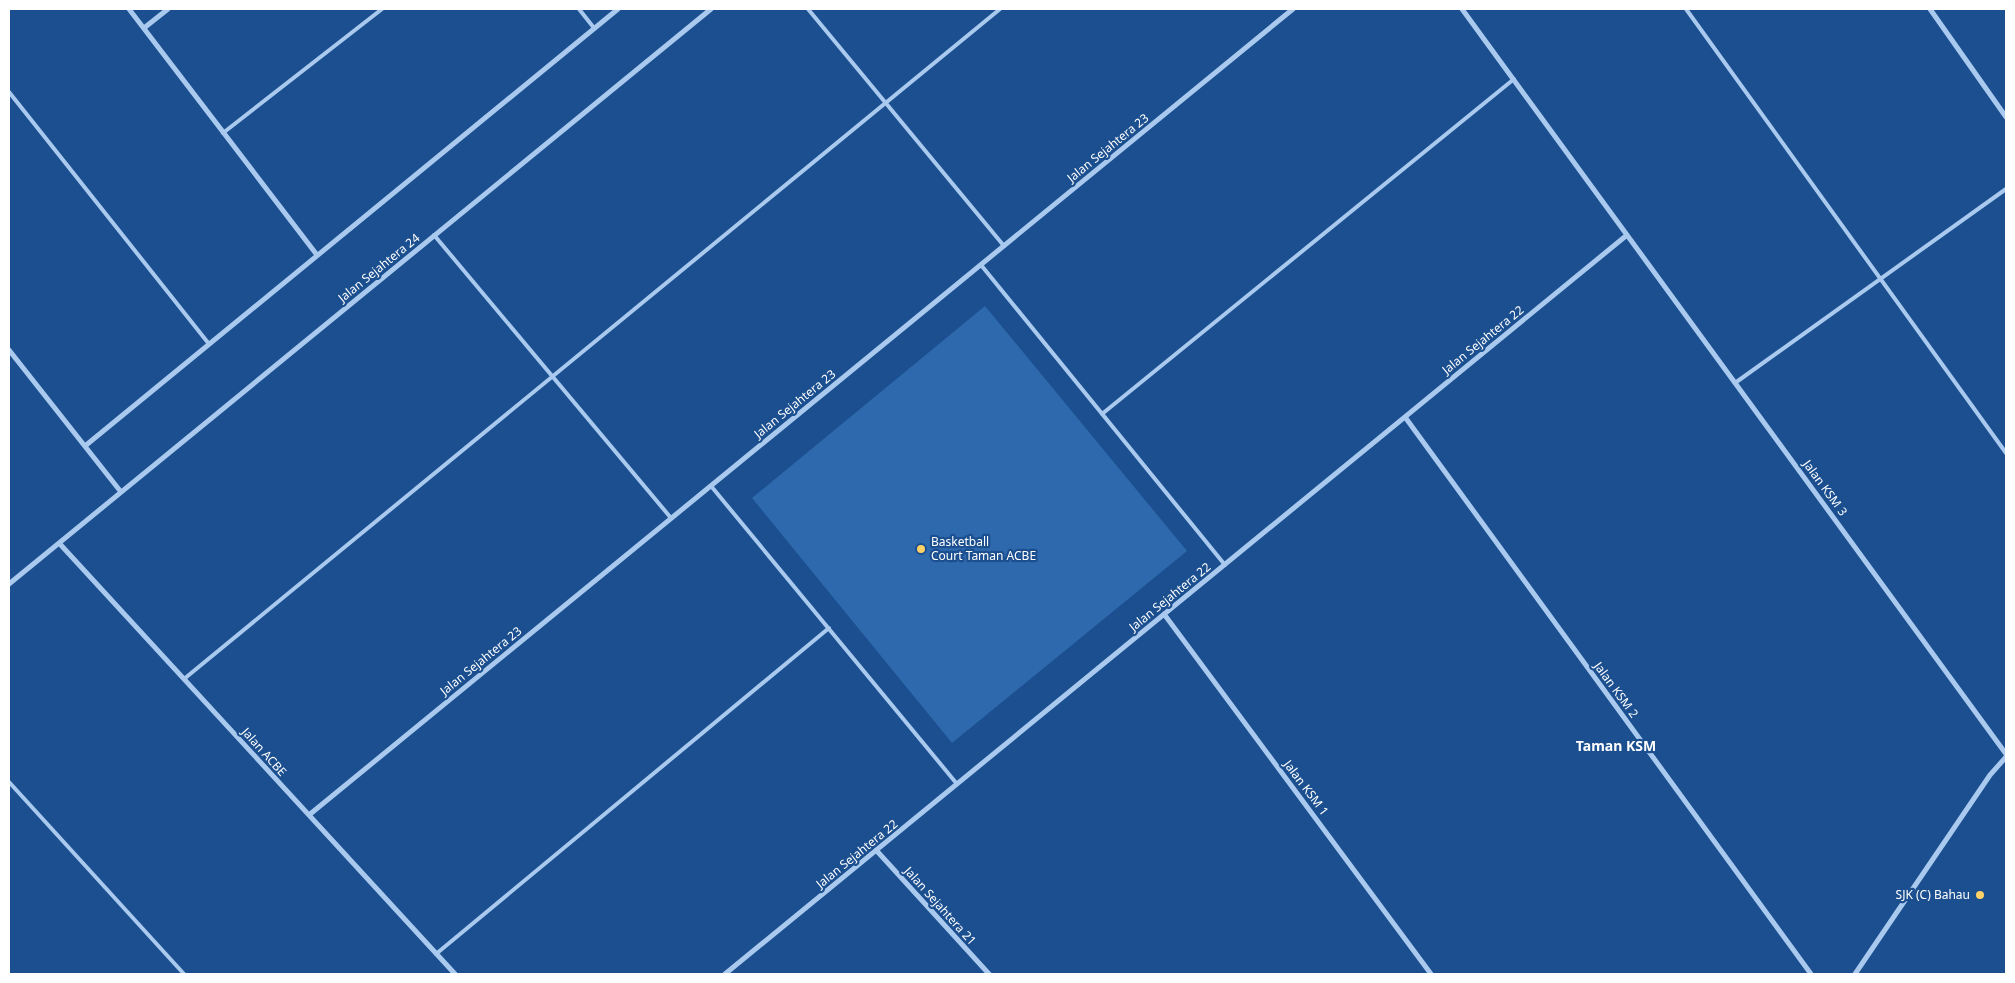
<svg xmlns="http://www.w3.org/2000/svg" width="2015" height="983" font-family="'Noto Sans',sans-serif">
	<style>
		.green { fill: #2e69ad }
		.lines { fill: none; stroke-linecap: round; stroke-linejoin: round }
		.service { stroke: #a9c9ee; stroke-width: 4 }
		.minor { stroke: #a9c9ee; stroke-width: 5 }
		.poi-dot { fill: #ffd166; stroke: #1b4f8f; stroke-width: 2 }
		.labels { text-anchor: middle; stroke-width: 4.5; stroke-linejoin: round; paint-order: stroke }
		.street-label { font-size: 12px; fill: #fff; stroke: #1b4f8f }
		.poi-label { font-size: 12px; fill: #fff; stroke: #1b4f8f; text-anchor: start }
		.neighbourhood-label { font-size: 14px; font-weight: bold; fill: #fff; stroke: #1b4f8f }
	</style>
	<rect width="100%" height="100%" fill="#1b4f8f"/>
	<path class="green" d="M 985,306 L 1187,551 L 952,743 L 752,498 Z"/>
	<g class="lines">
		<path class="service" d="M 579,9 L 594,28
			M 808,9 L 1004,246
			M 1686,9 L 2006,453
			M 9,92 L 209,344
			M 223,133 L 382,9
			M 434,235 L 671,518
			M 981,265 L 1225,565
			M 1735,383 L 2006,189
			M 1102,414 L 1514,79
			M 711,486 L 957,784
			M 184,679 L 1000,9
			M 9,782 L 184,974
			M 436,954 L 829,628"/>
		<path class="minor" d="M 129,9 L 317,255
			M 1462,9 L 2006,754
			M 1930,9 L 2006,117
			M 144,28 L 168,9
			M 9,350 L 121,492
			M 1405,417 L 1811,974
			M 85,446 L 618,9
			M 59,543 L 455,974
			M 9,584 L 711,9
			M 1164,614 L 1431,974
			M 309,815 L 1293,9
			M 876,850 L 989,974
			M 725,974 L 1627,235
			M 1855,974 L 1990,775 L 2006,757"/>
	</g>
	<g class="poi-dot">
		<circle cx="921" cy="549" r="5"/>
		<circle cx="1980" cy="895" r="5"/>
	</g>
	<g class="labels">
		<g class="street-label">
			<text transform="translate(1108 148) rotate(-39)" y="4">Jalan Sejahtera 23</text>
			<text transform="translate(379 268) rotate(-39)" y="4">Jalan Sejahtera 24</text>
			<text transform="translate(1483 340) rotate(-39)" y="4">Jalan Sejahtera 22</text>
			<text transform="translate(795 404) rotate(-39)" y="4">Jalan Sejahtera 23</text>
			<text transform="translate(1825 488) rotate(54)" y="4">Jalan KSM 3</text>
			<text transform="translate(1170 597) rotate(-39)" y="4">Jalan Sejahtera 22</text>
			<text transform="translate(481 661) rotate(-39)" y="4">Jalan Sejahtera 23</text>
			<text transform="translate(1616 690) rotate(54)" y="4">Jalan KSM 2</text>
			<text transform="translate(264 752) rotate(48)" y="4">Jalan ACBE</text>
			<text transform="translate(1306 788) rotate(53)" y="4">Jalan KSM 1</text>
			<text transform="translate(857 854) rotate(-39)" y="4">Jalan Sejahtera 22</text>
			<text transform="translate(940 906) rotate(48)" y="4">Jalan Sejahtera 21</text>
		</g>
		<g class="poi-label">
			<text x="931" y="546">Basketball<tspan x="931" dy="14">Court Taman ACBE</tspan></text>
			<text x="1970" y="899" text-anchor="end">SJK (C) Bahau</text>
		</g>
		<g class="neighbourhood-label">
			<text x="1616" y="751">Taman KSM</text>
		</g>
	</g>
	<rect width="2015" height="983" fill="none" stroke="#ffffff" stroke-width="20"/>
</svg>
